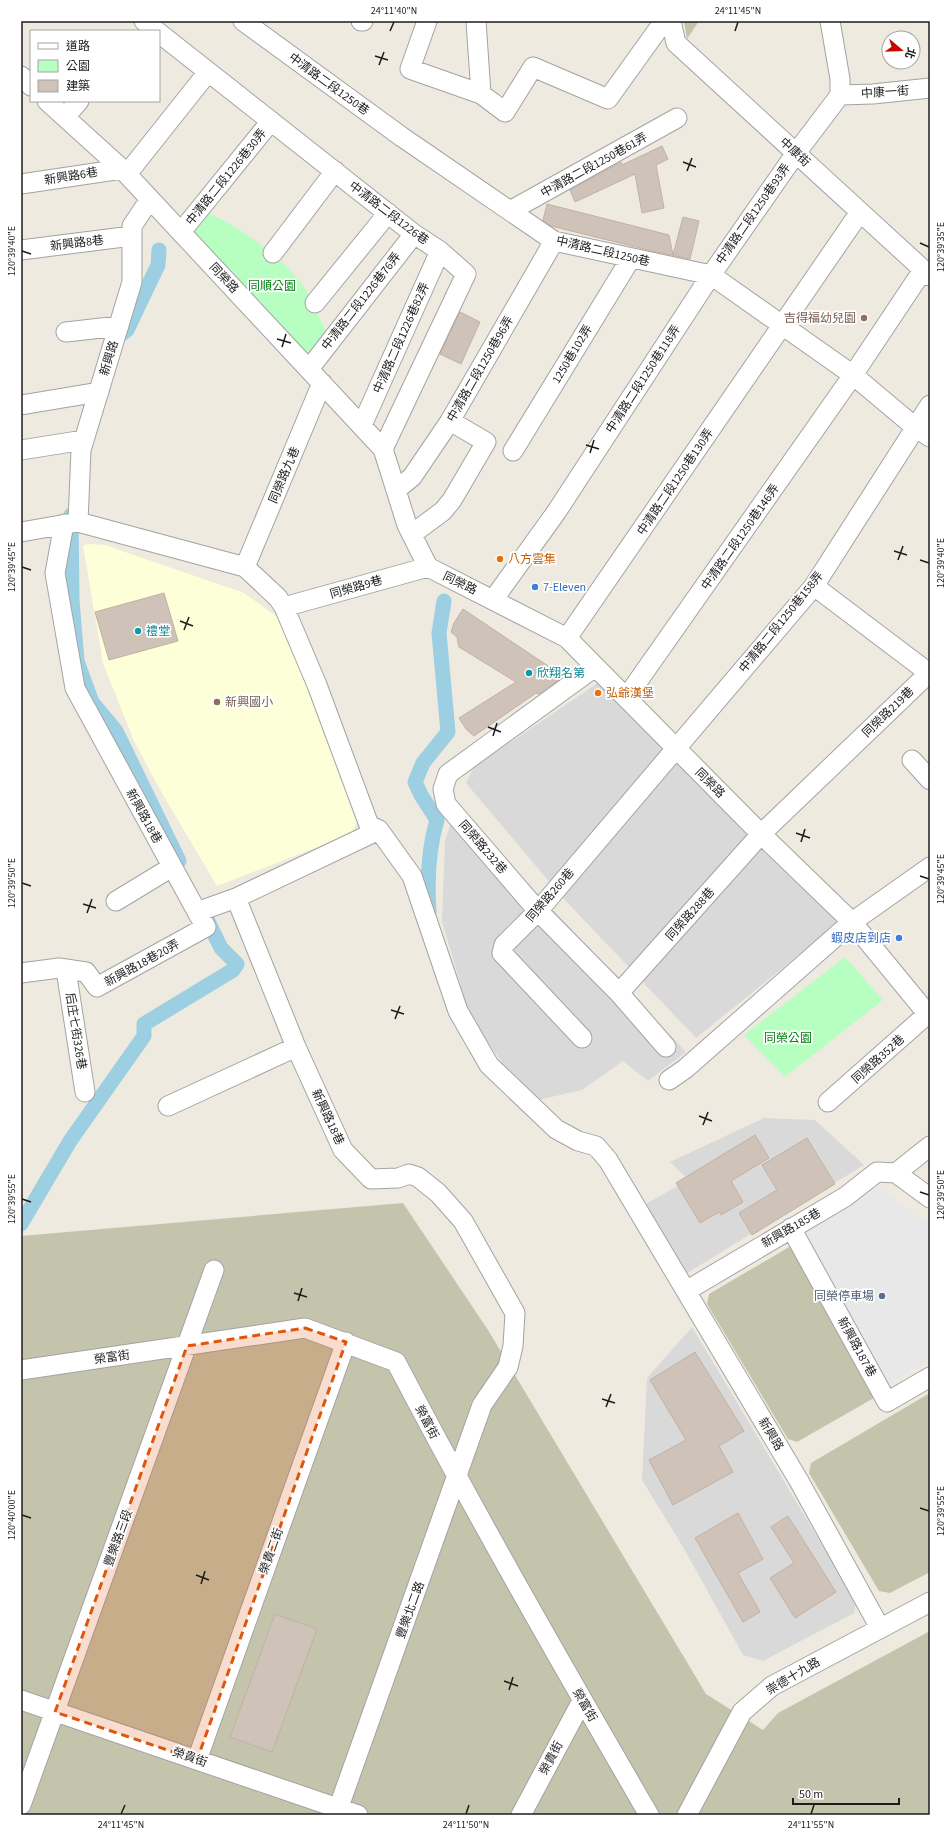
<svg xmlns="http://www.w3.org/2000/svg" width="951" height="1836" font-family="'Source Sans 3','Noto Sans TC',sans-serif">
	<style>
		.residential { fill: #dad9d9 }
		.education { fill: #fdffd9 }
		.construction { fill: #c3c4ab }
		.park { fill: #b7ffc0 }
		.parking { fill: #e8e8e8 }
		.lines { fill: none; stroke-linecap: round; stroke-linejoin: round }
		.canal { stroke: #9ccfe1; stroke-width: 15 }
		.building { fill: #cfc3b9; stroke: #c1b1a1 }
		.minor-casing { stroke: #a3a3a3; stroke-width: 21 }
		.minor { stroke: #fff; stroke-width: 19 }
		.marked { fill: #de560d; fill-opacity: 0.2; stroke: #de560d; stroke-width: 3; stroke-dasharray: 8 5; stroke-linejoin: round }
		.ticks { fill: none; stroke: #1c1c1c; stroke-width: 1.5 }
		.education-dot { fill: #8d6e63; stroke: #fff; stroke-width: 1.5 }
		.food-dot { fill: #e8710a; stroke: #fff; stroke-width: 1.5 }
		.shop-dot { fill: #3f7fe0; stroke: #fff; stroke-width: 1.5 }
		.culture-dot { fill: #0f9aa8; stroke: #fff; stroke-width: 1.5 }
		.service-dot { fill: #5c6f8a; stroke: #fff; stroke-width: 1.5 }
		.labels { text-anchor: middle; stroke-width: 3.5; stroke-linejoin: round; paint-order: stroke }
		.street-label { font-size: 12px; fill: #1c1c1c; stroke: #fff }
		.park-label { font-size: 12px; fill: #018311; stroke: #fff }
		.education-label { font-size: 12px; fill: #785e54; stroke: #fff; text-anchor: end }
		.food-label { font-size: 12px; fill: #c56008; stroke: #fff; text-anchor: start }
		.shop-label { font-size: 12px; fill: #366cbe; stroke: #fff; text-anchor: start }
		.culture-label { font-size: 12px; fill: #0d838f; stroke: #fff; text-anchor: start }
		.service-label { font-size: 12px; fill: #4e5e75; stroke: #fff; text-anchor: end }
		.neatline { fill: none; stroke: #1c1c1c; stroke-width: 1.5 }
		.ticks-label { font-size: 10px; text-anchor: middle; fill: #1c1c1c }
	</style>
	<rect width="100%" height="100%" fill="#efeae0"/>
	<path class="residential" d="M 599,682 L 838,923 L 696,1038 L 563,898 L 466,783 L 474,767 Z
		M 456,806 L 686,1052 L 648,1081 L 623,1061 L 582,1090 L 538,1100 L 506,1068 L 470,1017 L 442,921 L 445,841 Z
		M 764,1118 L 815,1120 L 864,1165 L 684,1275 L 637,1209 L 688,1180 L 670,1162 Z
		M 692,1327 L 856,1602 L 854,1613 L 763,1661 L 743,1655 L 683,1547 L 642,1480 L 647,1378 Z"/>
	<path class="education" d="M 88,544 L 105,545 L 244,593 L 276,616 L 298,656 L 359,818 L 351,834 L 217,886 L 163,795 L 134,741 L 103,663 L 83,546 Z"/>
	<path class="construction" d="M 684,21 L 699,21 L 687,39 Z
		M 403,1203 L 488,1330 L 706,1694 L 763,1730 L 778,1713 L 930,1631 L 930,1815 L 21,1815 L 21,1236 Z
		M 796,1243 L 879,1395 L 797,1442 L 788,1439 L 707,1304 L 709,1294 Z
		M 930,1393 L 930,1572 L 890,1593 L 879,1591 L 809,1473 L 811,1463 Z"/>
	<path class="park" d="M 208,213 C 239,226 285,259 304,287 C 313,302 320,319 327,334 L 308,357 L 191,235 Z
		M 845,957 L 883,1000 L 785,1077 L 744,1035 Z"/>
	<path class="parking" d="M 876,1186 L 930,1224 L 930,1360 L 888,1384 L 796,1232 Z"/>
	<g class="lines">
		<path class="canal" d="M 112,341 L 127,330 L 158,265 L 159,250
			M 71,515 L 72,600 L 77,661 L 92,702 L 116,731 L 179,861
			M 429,912 C 427,882 428,850 437,820 L 421,795 L 415,782 L 423,763 L 448,732 L 439,633 L 444,601
			M 21,1224 L 70,1141 L 144,1036 L 144,1024 L 220,978 L 233,970 L 237,964 L 221,948 L 205,915"/>
	</g>
	<path class="building" d="M 662,146 L 668,159 L 656,165 L 664,208 L 642,213 L 635,174 L 575,202 L 570,190 L 621,162 L 622,165 Z
		M 547,204 L 669,235 L 673,255 L 683,217 L 699,221 L 690,259 L 652,251 L 551,226 L 543,220 Z
		M 460,312 L 480,322 L 461,364 L 440,354 Z
		M 164,593 L 178,641 L 109,660 L 95,612 Z
		M 463,609 L 554,670 L 559,680 L 539,694 L 536,693 L 474,736 L 466,729 L 459,718 L 516,682 L 459,647 L 457,637 L 451,632 L 454,623 Z
		M 755,1135 L 769,1158 L 731,1181 L 743,1202 L 721,1215 L 719,1212 L 700,1223 L 676,1183 Z
		M 807,1138 L 835,1184 L 752,1235 L 739,1213 L 777,1190 L 762,1165 Z
		M 695,1352 L 744,1431 L 719,1446 L 733,1472 L 673,1505 L 649,1460 L 686,1440 L 650,1380 Z
		M 738,1513 L 763,1559 L 738,1573 L 760,1612 L 743,1622 L 695,1538 Z
		M 788,1516 L 836,1592 L 795,1618 L 770,1578 L 794,1563 L 771,1527 Z
		M 275,1614 L 317,1629 L 272,1752 L 230,1737 Z"/>
	<g class="lines">
		<g class="minor-casing">
			<path id="minor" d="M 144,21 L 157,31
				M 243,21 L 402,137 L 554,241 L 711,275 L 853,375 L 915,427 L 930,437
				M 361,21 L 363,21
				M 427,21 L 410,69 L 481,94
				M 476,21 L 481,94 L 505,112 L 533,67 L 608,99 L 664,21
				M 671,21 L 676,43 L 930,276
				M 159,33 L 414,234 L 440,251 L 466,274 L 383,449
				M 21,76 L 31,86
				M 840,95 L 873,94 L 930,88
				M 47,101 L 122,169 L 383,449 L 407,525 L 428,567 L 567,638 L 761,834 L 852,922 L 930,1017
				M 65,117 L 79,101
				M 127,174 L 208,72
				M 21,184 L 122,169
				M 510,211 L 677,118
				M 181,232 L 271,121
				M 21,250 L 132,236
				M 273,253 L 335,171
				M 315,303 L 388,213
				M 66,332 L 119,326
				M 309,369 L 414,234
				M 21,405 L 99,392
				M 362,425 L 440,251
				M 21,450 L 84,440
				M 513,451 L 631,258
				M 396,490 L 412,477 L 450,421 L 554,241
				M 78,522 L 81,450 L 132,282 L 132,226 L 150,199
				M 64,524 L 55,573 L 75,688 L 197,912 L 236,898 L 296,1047 L 343,1150 L 371,1179 L 398,1178 L 409,1174 L 418,1177 L 438,1193 L 463,1221 L 515,1313 L 513,1346 L 508,1367 L 482,1405 L 336,1815
				M 21,532 L 78,522 L 245,567 L 278,598 L 284,607 L 317,685 L 369,825 L 379,830 L 412,876 L 458,1011 L 489,1065 L 556,1129 L 578,1141 L 596,1146 L 608,1160 L 799,1481 L 880,1628
				M 412,534 L 443,511 L 452,500 L 486,442 L 450,421
				M 245,567 L 322,383
				M 493,600 L 557,511 L 711,275 L 796,153 L 840,95 L 840,79 L 830,21
				M 284,607 L 428,567
				M 567,638 L 860,212
				M 595,667 L 448,774 L 443,789 L 446,804 L 538,911 L 619,993 L 666,1047
				M 626,698 L 853,375 L 923,270
				M 912,760 L 930,780
				M 236,898 L 379,830
				M 116,901 L 172,867
				M 66,970 L 85,1092
				M 21,973 L 59,968 L 86,972 L 97,987 L 206,927 L 197,912
				M 619,993 L 761,834 L 929,673 L 814,586
				M 582,1038 L 502,953 L 504,945 L 538,911 L 814,586 L 930,405
				M 669,1080 L 685,1069 L 852,922 L 930,867
				M 828,1102 L 930,1012
				M 168,1106 L 296,1047
				M 896,1173 L 930,1146
				M 896,1173 L 930,1198
				M 791,1228 L 887,1402 L 930,1377
				M 686,1291 L 845,1197 L 877,1172 L 896,1173
				M 21,1370 L 305,1328 L 396,1362 C 476,1515 562,1665 649,1815
				M 21,1700 L 358,1815
				M 197,1760 L 346,1342
				M 21,1805 L 214,1270
				M 521,1815 L 582,1701
				M 687,1815 L 742,1712 L 772,1686 L 930,1602"/>
		</g>
		<use href="#minor" class="minor"/>
	</g>
	<path class="marked" d="M 305,1328 L 346,1342 L 197,1760 L 55,1712 L 187,1346 Z"/>
	<path class="ticks" d="M 390,31 L 394,22M 735,31 L 738,22M 375,56 L 388,60M 379,65 L 384,52M 683,162 L 696,167M 687,171 L 692,158M 920,243 L 929,247M 22,251 L 31,254M 277,339 L 291,343M 282,347 L 286,334M 586,445 L 599,449M 590,453 L 594,440M 894,551 L 907,555M 898,560 L 903,546M 920,560 L 929,563M 22,567 L 31,570M 180,621 L 193,626M 184,630 L 189,617M 488,727 L 501,732M 493,736 L 497,723M 796,833 L 810,838M 801,842 L 805,829M 920,876 L 929,879M 22,883 L 31,886M 83,904 L 96,908M 87,913 L 92,899M 391,1010 L 404,1014M 395,1019 L 400,1006M 699,1116 L 712,1121M 703,1125 L 708,1112M 920,1192 L 929,1195M 22,1199 L 31,1202M 294,1293 L 307,1297M 298,1301 L 302,1288M 602,1399 L 615,1403M 606,1407 L 611,1394M 920,1508 L 929,1511M 22,1515 L 31,1518M 196,1575 L 209,1580M 201,1584 L 205,1571M 504,1681 L 518,1686M 509,1690 L 513,1677M 121,1814 L 125,1805M 466,1814 L 469,1805M 811,1814 L 814,1805"/>
	<g class="education-dot">
		<circle cx="864" cy="318" r="4"/>
		<circle cx="217" cy="702" r="4"/>
	</g>
	<g class="food-dot">
		<circle cx="500" cy="559" r="4"/>
		<circle cx="598" cy="693" r="4"/>
	</g>
	<g class="shop-dot">
		<circle cx="535" cy="587" r="4"/>
		<circle cx="899" cy="938" r="4"/>
	</g>
	<g class="culture-dot">
		<circle cx="138" cy="631" r="4"/>
		<circle cx="529" cy="673" r="4"/>
	</g>
	<circle class="service-dot" cx="882" cy="1296" r="4"/>
	<g class="labels">
		<g class="street-label">
			<text transform="translate(329 84) rotate(36)" y="4">中清路二段1250巷</text>
			<text transform="translate(885 92) rotate(-4)" y="4">中康一街</text>
			<text transform="translate(795 152) rotate(43)" y="4">中康街</text>
			<text transform="translate(594 165) rotate(-29)" y="4">中清路二段1250巷61弄</text>
			<text transform="translate(71 176) rotate(-9)" y="4">新興路6巷</text>
			<text transform="translate(226 177) rotate(-51)" y="4">中清路二段1226巷30弄</text>
			<text transform="translate(389 213) rotate(37)" y="4">中清路二段1226巷</text>
			<text transform="translate(753 214) rotate(-55)" y="4">中清路二段1250巷93弄</text>
			<text transform="translate(77 243) rotate(-7)" y="4">新興路8巷</text>
			<text transform="translate(603 251) rotate(13)" y="4">中清路二段1250巷</text>
			<text transform="translate(224 278) rotate(47)" y="4">同榮路</text>
			<text transform="translate(361 301) rotate(-52)" y="4">中清路二段1226巷76弄</text>
			<text transform="translate(401 338) rotate(-66)" y="4">中清路二段1226巷82弄</text>
			<text transform="translate(572 354) rotate(-59)" y="4">1250巷102弄</text>
			<text transform="translate(109 358) rotate(-73)" y="4">新興路</text>
			<text transform="translate(480 369) rotate(-60)" y="4">中清路二段1250巷96弄</text>
			<text transform="translate(643 379) rotate(-57)" y="4">中清路二段1250巷118弄</text>
			<text transform="translate(284 475) rotate(-67)" y="4">同榮路九巷</text>
			<text transform="translate(675 482) rotate(-56)" y="4">中清路二段1250巷130弄</text>
			<text transform="translate(740 537) rotate(-55)" y="4">中清路二段1250巷146弄</text>
			<text transform="translate(460 583) rotate(26)" y="4">同榮路</text>
			<text transform="translate(356 587) rotate(-16)" y="4">同榮路9巷</text>
			<text transform="translate(781 622) rotate(-51)" y="4">中清路二段1250巷158弄</text>
			<text transform="translate(888 712) rotate(-44)" y="4">同榮路219巷</text>
			<text transform="translate(710 783) rotate(45)" y="4">同榮路</text>
			<text transform="translate(144 816) rotate(61)" y="4">新興路18巷</text>
			<text transform="translate(483 847) rotate(49)" y="4">同榮路232巷</text>
			<text transform="translate(550 895) rotate(-49)" y="4">同榮路260巷</text>
			<text transform="translate(690 914) rotate(-48)" y="4">同榮路288巷</text>
			<text transform="translate(142 963) rotate(-29)" y="4">新興路18巷20弄</text>
			<text transform="translate(76 1031) rotate(81)" y="4">后庄七街326巷</text>
			<text transform="translate(878 1059) rotate(-42)" y="4">同榮路352巷</text>
			<text transform="translate(328 1117) rotate(65)" y="4">新興路18巷</text>
			<text transform="translate(791 1228) rotate(-30)" y="4">新興路185巷</text>
			<text transform="translate(857 1347) rotate(61)" y="4">新興路187巷</text>
			<text transform="translate(112 1357) rotate(-8)" y="4">榮富街</text>
			<text transform="translate(427 1422) rotate(62)" y="4">榮富街</text>
			<text transform="translate(771 1434) rotate(59)" y="4">新興路</text>
			<text transform="translate(118 1538) rotate(-70)" y="4">豐樂路三段</text>
			<text transform="translate(271 1551) rotate(-70)" y="4">榮貴二街</text>
			<text transform="translate(410 1610) rotate(-70)" y="4">豐樂北二路</text>
			<text transform="translate(793 1676) rotate(-31)" y="4">崇德十九路</text>
			<text transform="translate(585 1705) rotate(60)" y="4">榮富街</text>
			<text transform="translate(190 1757) rotate(19)" y="4">榮貴街</text>
			<text transform="translate(551 1758) rotate(-62)" y="4">榮貴街</text>
		</g>
		<g class="park-label">
			<text x="272" y="290">同順公園</text>
			<text x="788" y="1042">同榮公園</text>
		</g>
		<g class="education-label">
			<text x="856" y="322">吉得福幼兒園</text>
			<text x="225" y="706" text-anchor="start">新興國小</text>
		</g>
		<g class="food-label">
			<text x="508" y="563">八方雲集</text>
			<text x="606" y="697">弘爺漢堡</text>
		</g>
		<g class="shop-label">
			<text x="543" y="591">7-Eleven</text>
			<text x="891" y="942" text-anchor="end">蝦皮店到店</text>
		</g>
		<g class="culture-label">
			<text x="146" y="635">禮堂</text>
			<text x="537" y="677">欣翔名第</text>
		</g>
		<g class="service-label">
			<text x="874" y="1300">同榮停車場</text>
		</g>
	</g>
	<rect width="951" height="1836" fill="none" stroke="#ffffff" stroke-width="44"/>
	<rect x="30" y="30" width="130" height="72" fill="#ffffff" stroke="#a4a4a4"/>
	<rect x="38" y="43" width="20" height="6" fill="#ffffff" stroke="#a4a4a4"/>
	<text x="66" y="50" font-size="12" fill="#1c1c1c">道路</text>
	<rect x="38" y="60" width="20" height="12" fill="#b7ffc0" stroke="#a4a4a4"/>
	<text x="66" y="70" font-size="12" fill="#1c1c1c">公園</text>
	<rect x="38" y="80" width="20" height="12" fill="#cfc3b9" stroke="#a4a4a4"/>
	<text x="66" y="90" font-size="12" fill="#1c1c1c">建築</text>
	<g transform="translate(901 50) rotate(109)"><circle r="19" fill="#ffffff" stroke="#a4a4a4"/>
	<path d="M0-3L7 15L0 10L-7 15Z" fill="#c80800"/>
	<text y="-6" font-size="11" font-weight="bold" text-anchor="middle" fill="#1c1c1c">北</text>
	</g>
	<path d="M793 1798v6h106v-6" fill="none" stroke="#1c1c1c" stroke-width="2"/>
	<text x="799" y="1798" font-size="12" fill="#1c1c1c" stroke="#ffffff" stroke-width="3" paint-order="stroke">50 m</text>
	<rect x="22" y="22" width="907" height="1792" class="neatline"/>
	<g class="ticks-label">
		<text x="394" y="14">24°11'40"N</text>
		<text x="738" y="14">24°11'45"N</text>
		<text transform="translate(940 247) rotate(-90)" y="4">120°39'35"E</text>
		<text transform="translate(11 251) rotate(-90)" y="4">120°39'40"E</text>
		<text transform="translate(940 563) rotate(-90)" y="4">120°39'40"E</text>
		<text transform="translate(11 567) rotate(-90)" y="4">120°39'45"E</text>
		<text transform="translate(940 879) rotate(-90)" y="4">120°39'45"E</text>
		<text transform="translate(11 883) rotate(-90)" y="4">120°39'50"E</text>
		<text transform="translate(940 1195) rotate(-90)" y="4">120°39'50"E</text>
		<text transform="translate(11 1199) rotate(-90)" y="4">120°39'55"E</text>
		<text transform="translate(940 1511) rotate(-90)" y="4">120°39'55"E</text>
		<text transform="translate(11 1515) rotate(-90)" y="4">120°40'00"E</text>
		<text x="121" y="1828">24°11'45"N</text>
		<text x="466" y="1828">24°11'50"N</text>
		<text x="811" y="1828">24°11'55"N</text>
	</g>
</svg>
